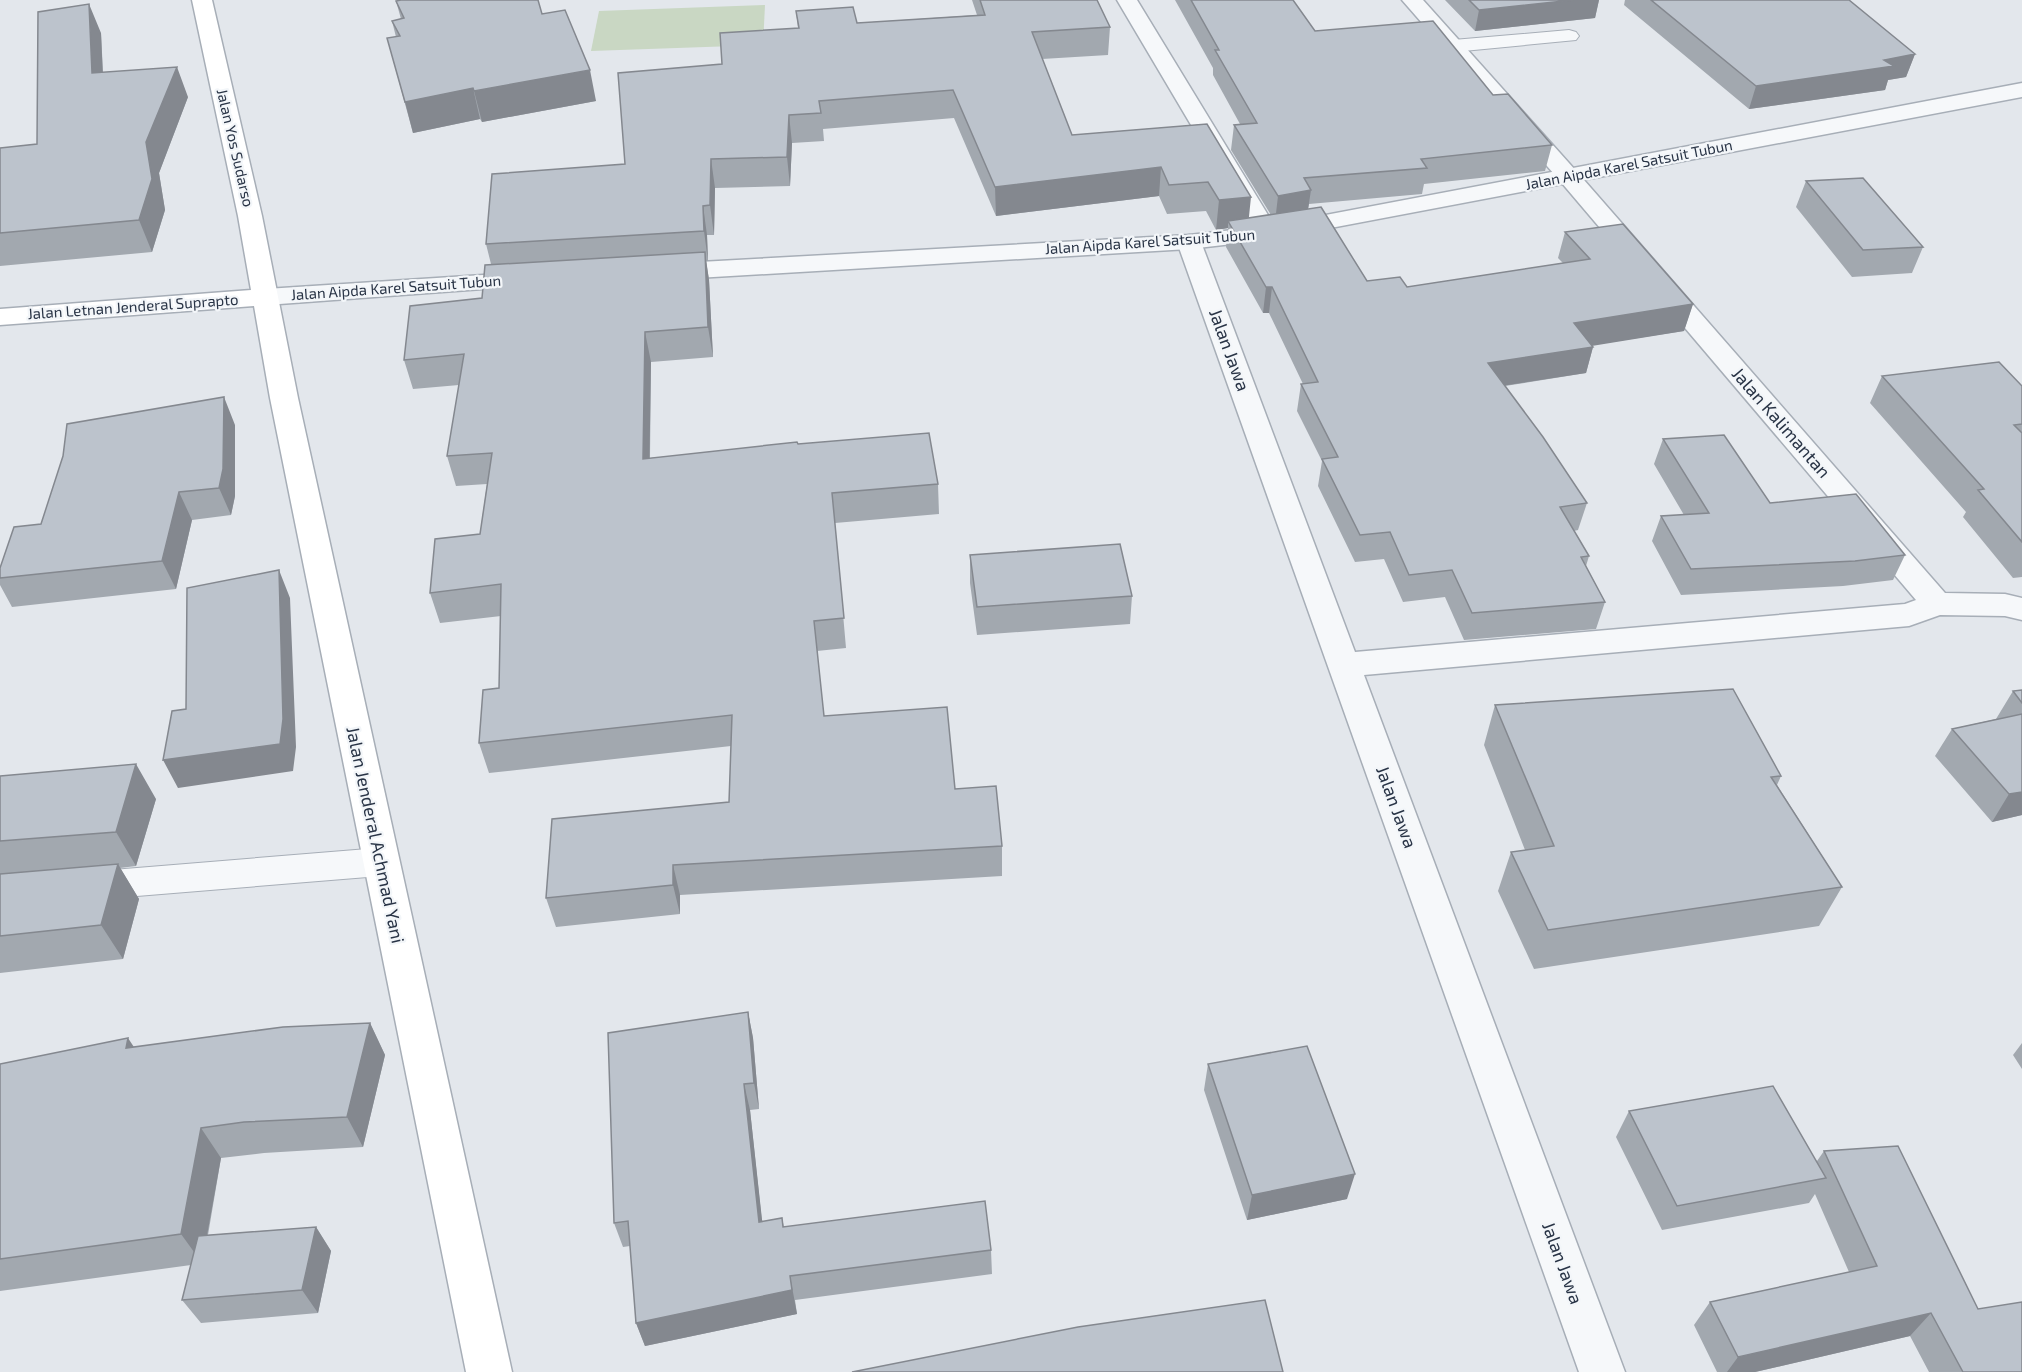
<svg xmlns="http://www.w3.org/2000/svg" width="2022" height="1372" font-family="'Exo 2',sans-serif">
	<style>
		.green { fill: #c9d7c3 }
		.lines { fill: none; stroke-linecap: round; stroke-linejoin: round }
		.service-casing { stroke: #a7aeb7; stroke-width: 2 }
		.minor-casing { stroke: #a7aeb7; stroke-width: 3 }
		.tertiary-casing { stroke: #a7aeb7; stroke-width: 3 }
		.secondary-casing { stroke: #a7aeb7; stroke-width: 3 }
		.service { fill: #f6f8fa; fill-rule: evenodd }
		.minor { fill: #f6f8fa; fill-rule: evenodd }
		.tertiary { fill: #f6f8fa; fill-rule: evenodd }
		.secondary { fill: #fff; fill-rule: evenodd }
		.wall { fill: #a2a8af }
		.shaded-wall { fill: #84888f }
		.building { fill: #bcc3cc; stroke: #84888f; stroke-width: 1.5 }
		.labels { text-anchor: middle; stroke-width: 4.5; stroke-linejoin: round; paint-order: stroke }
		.far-street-label { font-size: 15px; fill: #293446; stroke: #f3f6f9 }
		.street-label { font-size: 18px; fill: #293446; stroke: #f3f6f9 }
	</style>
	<rect width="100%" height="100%" fill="#e3e7ec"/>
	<path class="green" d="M 765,5 L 763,45 L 591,51 L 599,11 Z"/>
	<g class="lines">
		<g class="service-casing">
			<path id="service" d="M 1569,30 L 1576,32 L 1579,36 L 1576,40 L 1453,52 L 1446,50 L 1443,46 L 1446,42 L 1453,40 Z
				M 380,848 L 392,852 L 397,862 L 392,872 L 380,876 L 88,900 L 76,896 L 70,886 L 76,876 L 88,872 Z"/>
		</g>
		<g class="minor-casing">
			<path id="minor" d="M 1117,0 L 1137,0 L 1279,233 L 1276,238 L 1267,240 L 1258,238 L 1255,233 Z
				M 1402,0 L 1423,0 L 1577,172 L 1945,593 L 2005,594 L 2022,598 L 2022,620 L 2005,616 L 1940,615 L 1909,626 L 1364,675 L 1625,1372 L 1579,1372 L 1177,242 L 1180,237 L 1189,235 L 1198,237 L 1201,242 L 1355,652 L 1905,604 L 1916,600 L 1561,182 Z"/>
		</g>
		<g class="tertiary-casing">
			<path id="tertiary" d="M 2022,83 L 2022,97 L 1267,240 L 1189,249 L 663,280 L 654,277 L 650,272 L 654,267 L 663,264 L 1189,235 L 1267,226 Z
				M 528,272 L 537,275 L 541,280 L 537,285 L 266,305 L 257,302 L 253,297 L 257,292 L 266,289 Z"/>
		</g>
		<g class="secondary-casing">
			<path id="secondary" d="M 192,0 L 212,0 L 262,216 L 298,398 L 512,1372 L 466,1372 L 270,398 L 254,306 L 0,325 L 0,309 L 251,290 L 238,216 Z"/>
		</g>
		<use href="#service" class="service"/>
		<use href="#minor" class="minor"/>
		<use href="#tertiary" class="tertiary"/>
		<use href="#secondary" class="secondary"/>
	</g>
	<path class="wall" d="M 972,0 L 1097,0 L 1110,27 L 1108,55 L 1042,59 L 1072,135 L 1207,124 L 1249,218 L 1271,215 L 1231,150 L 1234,125 L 1240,124 L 1213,75 L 1213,68 L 1175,0 L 1293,0 L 1315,31 L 1493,95 L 1552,145 L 1545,171 L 1424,184 L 1422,194 L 1309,204 L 1308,209 L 1367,281 L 1407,287 L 1563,263 L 1558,258 L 1565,232 L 1693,304 L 1684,331 L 1592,345 L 1593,347 L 1586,373 L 1505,386 L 1587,503 L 1578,530 L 1574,531 L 1589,556 L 1586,566 L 1605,602 L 1596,629 L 1464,640 L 1445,597 L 1403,602 L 1384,559 L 1355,562 L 1318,486 L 1322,461 L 1297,411 L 1301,384 L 1303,384 L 1269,313 L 1263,313 L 1226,247 L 1228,228 L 1216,230 L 1206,211 L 1167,214 L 1159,196 L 996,216 L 954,118 L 823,129 L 824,141 L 792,143 L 790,186 L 715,188 L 714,235 L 707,235 L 708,261 L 706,261 L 709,280 L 713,357 L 651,362 L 650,458 L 798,444 L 938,484 L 939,514 L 835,523 L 846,648 L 817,651 L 824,716 L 955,789 L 1002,846 L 1002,876 L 680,895 L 680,914 L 556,927 L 546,898 L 729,802 L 731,746 L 489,773 L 479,743 L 499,688 L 501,616 L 440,623 L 430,593 L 480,534 L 487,484 L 456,486 L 447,456 L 459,385 L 413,389 L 404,360 L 482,298 L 491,264 L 486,244 L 625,164 L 722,64 L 798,28 L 796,11 L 857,23 L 977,15 Z
		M 1445,0 L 1599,0 L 1595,18 L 1475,31 Z
		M 1625,0 L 1849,0 L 1915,54 L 1906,77 L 1888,80 L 1885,90 L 1749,109 L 1624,5 Z
		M 396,1 L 542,14 L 596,101 L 482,122 L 480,119 L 413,133 L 387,38 L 396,37 L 392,21 L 401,19 Z
		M 101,33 L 103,72 L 188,97 L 159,173 L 165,210 L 152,252 L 0,266 L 0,148 L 37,144 Z
		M 1806,181 L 1923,247 L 1912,273 L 1852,277 L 1796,207 Z
		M 1882,376 L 2022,386 L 2022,577 L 2013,578 L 1963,517 L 1966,512 L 1870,403 Z
		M 235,425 L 235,496 L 231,515 L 192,520 L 176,589 L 12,607 L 0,585 L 0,568 L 41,524 Z
		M 1663,439 L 1770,503 L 1905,555 L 1893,580 L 1843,586 L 1681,595 L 1652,541 L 1661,516 L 1684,515 L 1654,464 Z
		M 970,555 L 1132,596 L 1130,624 L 977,635 L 970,583 Z
		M 2022,690 L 2022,815 L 1992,822 L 1935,756 L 1952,729 L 1996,719 L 2013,691 Z
		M 1495,705 L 1781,776 L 1777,785 L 1842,887 L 1819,926 L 1534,969 L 1498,891 L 1511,852 L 1525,850 L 1484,745 Z
		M 0,776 L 156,799 L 136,866 L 120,868 L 139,899 L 123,959 L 0,973 Z
		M 748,1012 L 753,1038 L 759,1109 L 750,1110 L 762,1222 L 782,1218 L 784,1227 L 991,1250 L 992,1274 L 795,1300 L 797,1314 L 645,1346 L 636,1323 L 630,1246 L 623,1247 L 614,1223 Z
		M 370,1023 L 385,1055 L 363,1147 L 264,1153 L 221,1158 L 208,1235 L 316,1227 L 331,1251 L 318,1313 L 201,1323 L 182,1300 L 191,1265 L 0,1291 L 0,1064 L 133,1047 Z
		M 2022,1043 L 2022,1069 L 2013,1055 Z
		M 1208,1064 L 1347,1199 L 1247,1220 L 1204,1090 Z
		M 1629,1111 L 1817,1161 L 1824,1151 L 1978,1309 L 2022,1372 L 1929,1372 L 1910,1336 L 1755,1372 L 1717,1372 L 1694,1325 L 1710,1302 L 1849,1272 L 1815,1194 L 1809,1203 L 1662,1230 L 1616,1137 Z"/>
	<path class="shaded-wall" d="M 1573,0 L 1599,0 L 1595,18 L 1475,31 L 1479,10 Z
		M 89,4 L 101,33 L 104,103 L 92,73 Z
		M 1915,54 L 1906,77 L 1888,80 L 1885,90 L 1749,109 L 1756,86 L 1884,60 Z
		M 177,67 L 188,97 L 159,173 L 165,210 L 152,252 L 139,220 L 146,142 Z
		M 590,70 L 596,101 L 482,122 L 474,91 Z
		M 473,88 L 480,119 L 413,133 L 405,102 Z
		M 789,115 L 792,143 L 790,186 L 787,157 Z
		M 711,159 L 715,188 L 714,235 L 710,205 Z
		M 1161,167 L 1159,196 L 996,216 L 995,187 Z
		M 1311,190 L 1307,216 L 1275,222 L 1278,196 Z
		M 1251,197 L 1248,226 L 1228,221 L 1228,228 L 1216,230 L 1219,200 Z
		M 703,206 L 707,235 L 708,261 L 704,231 Z
		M 705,252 L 709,280 L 713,357 L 708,327 Z
		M 1266,287 L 1272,287 L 1269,313 L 1263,313 Z
		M 1693,304 L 1684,331 L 1567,350 L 1574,323 Z
		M 645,332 L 651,362 L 649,489 L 643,459 Z
		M 1593,347 L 1586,373 L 1482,389 L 1488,363 Z
		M 224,397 L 235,425 L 235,496 L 231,515 L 219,488 Z
		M 179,492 L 192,520 L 176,589 L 162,561 Z
		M 279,570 L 290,598 L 296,747 L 293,771 L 178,788 L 163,760 Z
		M 136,764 L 156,799 L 136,866 L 116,832 Z
		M 2022,792 L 2022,815 L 1992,822 L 2009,794 Z
		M 118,864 L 139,899 L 123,959 L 101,925 Z
		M 673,865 L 680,895 L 680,914 L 673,885 Z
		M 748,1012 L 753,1038 L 759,1109 L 754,1083 Z
		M 370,1023 L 385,1055 L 363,1147 L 347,1117 Z
		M 128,1038 L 149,1070 L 126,1048 Z
		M 744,1084 L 750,1110 L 765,1247 L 759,1222 Z
		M 201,1128 L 221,1158 L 202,1263 L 181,1234 Z
		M 1355,1174 L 1347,1199 L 1247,1220 L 1252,1195 Z
		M 316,1227 L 331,1251 L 318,1313 L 302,1290 Z
		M 790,1276 L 797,1314 L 645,1346 L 636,1323 Z
		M 1931,1313 L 1910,1336 L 1755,1372 L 1727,1372 L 1738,1357 Z"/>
	<path class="building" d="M 401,0 L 538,0 L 542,14 L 565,10 L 590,70 L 474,91 L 473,88 L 405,102 L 387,38 L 400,36 L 392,21 L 404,18 L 396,1 Z
		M 980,0 L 1097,0 L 1110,27 L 1032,32 L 1072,135 L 1207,124 L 1251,197 L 1219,200 L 1208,182 L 1169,185 L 1161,167 L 995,187 L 953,90 L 819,101 L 821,113 L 789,115 L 787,157 L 711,159 L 710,205 L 703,206 L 704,231 L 486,244 L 492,174 L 625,164 L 618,73 L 722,64 L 720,33 L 799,28 L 796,11 L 853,7 L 857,23 L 985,15 Z
		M 1191,0 L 1293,0 L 1315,31 L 1433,21 L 1493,95 L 1508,94 L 1552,145 L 1421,159 L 1427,168 L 1304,178 L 1311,190 L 1278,196 L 1234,125 L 1257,123 L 1215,50 L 1219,50 Z
		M 1469,0 L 1573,0 L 1479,10 Z
		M 1651,0 L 1849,0 L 1915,54 L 1884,60 L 1894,66 L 1756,86 Z
		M 89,4 L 92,73 L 177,67 L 146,142 L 152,179 L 139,220 L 0,233 L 0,148 L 37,144 L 38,12 Z
		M 1863,178 L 1923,247 L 1863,250 L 1806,181 Z
		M 1321,207 L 1367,281 L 1400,277 L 1407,287 L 1590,259 L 1565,232 L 1623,224 L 1693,304 L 1574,323 L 1593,347 L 1488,363 L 1543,437 L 1587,503 L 1560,507 L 1589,556 L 1581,557 L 1605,602 L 1472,613 L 1452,570 L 1409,575 L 1390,532 L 1360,535 L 1322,459 L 1338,457 L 1301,384 L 1318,382 L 1272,287 L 1266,287 L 1228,221 Z
		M 705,252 L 708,327 L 645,332 L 643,459 L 797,442 L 798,444 L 929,433 L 938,484 L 832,493 L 844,618 L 814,621 L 824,716 L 947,707 L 955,789 L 996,786 L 1002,846 L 673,865 L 673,885 L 546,898 L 552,819 L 729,802 L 732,715 L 479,743 L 483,690 L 499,688 L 501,584 L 430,593 L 435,539 L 480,534 L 492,453 L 447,456 L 464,354 L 404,360 L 410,306 L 482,298 L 485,265 Z
		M 1999,362 L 2022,386 L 2022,424 L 2014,425 L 2022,433 L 2022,542 L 1978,490 L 1984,489 L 1882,376 Z
		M 224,397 L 223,469 L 219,488 L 179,492 L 162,561 L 0,578 L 0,568 L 14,527 L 41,524 L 63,456 L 67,424 Z
		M 1724,435 L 1770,503 L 1856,494 L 1905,555 L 1855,561 L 1691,569 L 1661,516 L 1709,513 L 1663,439 Z
		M 1120,544 L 1132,596 L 977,607 L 970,555 Z
		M 279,570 L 283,719 L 280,744 L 163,760 L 172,711 L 186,709 L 187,588 Z
		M 1733,689 L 1781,776 L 1771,777 L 1842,887 L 1548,930 L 1511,852 L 1554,846 L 1495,705 Z
		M 2022,690 L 2022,703 L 2013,691 Z
		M 2022,714 L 2022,792 L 2009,794 L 1952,729 Z
		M 136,764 L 116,832 L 0,841 L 0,776 Z
		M 118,864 L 101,925 L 0,936 L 0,874 Z
		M 748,1012 L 754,1083 L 744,1084 L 759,1222 L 782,1218 L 783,1227 L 985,1201 L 991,1250 L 790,1276 L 792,1290 L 636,1323 L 628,1221 L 614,1223 L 608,1033 Z
		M 370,1023 L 347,1117 L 244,1122 L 201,1128 L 181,1234 L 0,1259 L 0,1064 L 128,1038 L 126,1048 L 283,1027 Z
		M 1307,1046 L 1355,1174 L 1252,1195 L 1208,1064 Z
		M 1773,1086 L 1826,1178 L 1677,1206 L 1629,1111 Z
		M 1898,1146 L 1978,1309 L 2022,1302 L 2022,1372 L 1963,1372 L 1931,1313 L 1738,1357 L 1710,1302 L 1877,1266 L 1824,1151 Z
		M 316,1227 L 302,1290 L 182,1300 L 198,1236 Z
		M 1265,1300 L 1283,1372 L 852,1372 L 1078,1327 Z"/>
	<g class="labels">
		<g class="far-street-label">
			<text transform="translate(235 148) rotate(77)" y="5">Jalan Yos Sudarso</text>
			<text transform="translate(1629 165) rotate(-11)" y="5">Jalan Aipda Karel Satsuit Tubun</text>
			<text transform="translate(1150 242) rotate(-4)" y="5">Jalan Aipda Karel Satsuit Tubun</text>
			<text transform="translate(396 288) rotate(-4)" y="5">Jalan Aipda Karel Satsuit Tubun</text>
			<text transform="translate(133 307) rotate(-4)" y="5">Jalan Letnan Jenderal Suprapto</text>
		</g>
		<g class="street-label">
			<text transform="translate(1229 350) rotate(70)" y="6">Jalan Jawa</text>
			<text transform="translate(1781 423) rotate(49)" y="6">Jalan Kalimantan</text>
			<text transform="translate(1396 807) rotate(70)" y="6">Jalan Jawa</text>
			<text transform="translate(375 835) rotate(78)" y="6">Jalan Jenderal Achmad Yani</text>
			<text transform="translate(1562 1263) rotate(70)" y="6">Jalan Jawa</text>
		</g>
	</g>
</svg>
